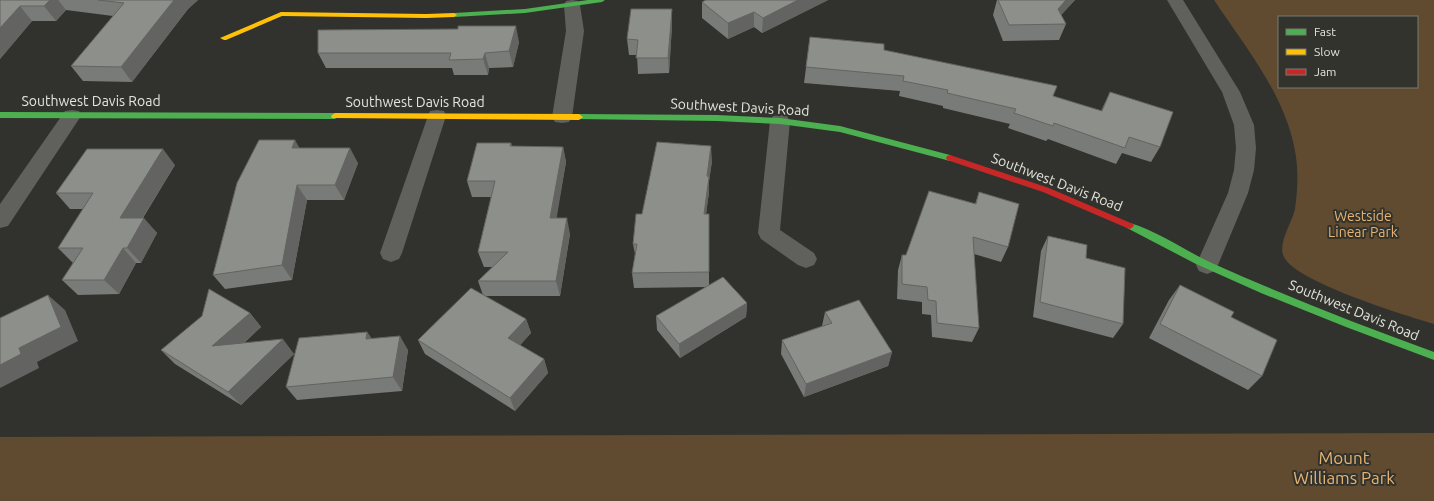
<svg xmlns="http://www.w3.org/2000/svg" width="1434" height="501" font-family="Ubuntu,sans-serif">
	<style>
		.green { fill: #604b31; fill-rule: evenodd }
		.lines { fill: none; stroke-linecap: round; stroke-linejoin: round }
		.street { fill: #60605d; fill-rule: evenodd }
		.fast { fill: #4caf50; fill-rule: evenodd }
		.slow { fill: #ffc107; fill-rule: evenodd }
		.jam { fill: #c62828; fill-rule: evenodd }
		.wall { fill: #797b78 }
		.shaded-wall { fill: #636461 }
		.building { fill: #8d8f8b; stroke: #636461 }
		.labels { text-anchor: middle; stroke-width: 4; stroke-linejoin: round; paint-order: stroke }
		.street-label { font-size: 14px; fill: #e3e4df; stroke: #32332c }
		.park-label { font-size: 14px; fill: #e8b372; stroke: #32332c }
		.near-park-label { font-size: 17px; fill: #e8b372; stroke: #32332c }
	</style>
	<rect width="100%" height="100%" fill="#31322d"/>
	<path class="green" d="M 1214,0 L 1434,0 L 1434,324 C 1404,315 1296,282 1284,257 C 1277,244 1292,223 1295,209 C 1297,195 1298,180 1297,166 C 1292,103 1248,51 1214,0 ZM 1279,17 L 1417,17 L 1417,87 L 1279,87 Z
		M 1434,433 L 1434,501 L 0,501 L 0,437 Z"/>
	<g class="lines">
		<path class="street" d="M 572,0 L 578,1 L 580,5 L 584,31 L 572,117 L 569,122 L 562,123 L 555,122 L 552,117 L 566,31 L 564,5 L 566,1 Z
			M 1167,0 L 1183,0 L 1240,92 L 1254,125 L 1256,148 L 1254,170 L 1248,193 L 1218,265 L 1215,271 L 1207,274 L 1199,271 L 1196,265 L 1228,193 L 1234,170 L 1236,148 L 1234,125 L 1222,92 Z
			M 72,110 L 79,111 L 81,116 L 8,226 L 0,228 L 0,204 L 65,111 Z
			M 437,110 L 444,111 L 446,116 L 402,253 L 399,259 L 391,262 L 383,259 L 380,253 L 428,116 L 430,111 Z
			M 780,115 L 787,116 L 790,121 L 780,230 L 814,253 L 817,259 L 814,265 L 806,268 L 798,265 L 761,239 L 758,233 L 770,121 L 773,116 Z"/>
		<path class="fast" d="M 588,0 L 605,0 L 602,2 L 525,13 L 454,17 L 451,15 L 454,13 L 525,9 Z
			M 0,112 L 335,113 L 339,116 L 335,119 L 0,118 Z
			M 579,114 L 717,115 L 780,118 L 840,126 L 950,155 L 954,158 L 950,161 L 840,132 L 780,124 L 717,121 L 576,119 L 575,117 L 576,115 Z
			M 1130,223 C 1158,231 1187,252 1214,264 C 1286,296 1360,325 1434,352 L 1434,360 L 1346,327 L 1261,293 L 1196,264 L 1127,228 L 1126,226 Z"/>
		<path class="slow" d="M 281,12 L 426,14 L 454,13 L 457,15 L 454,17 L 426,18 L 282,16 L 226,40 L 224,40 L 220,38 Z
			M 335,113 L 579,114 L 583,117 L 579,120 L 332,118 L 331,116 Z"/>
		<path class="jam" d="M 950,155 L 1049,188 L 1133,224 L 1134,226 L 1130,229 L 1127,228 L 1043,192 L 947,160 L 946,158 L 947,156 Z"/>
	</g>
	<path class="wall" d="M 0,0 L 198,0 L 188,9 L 132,82 L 83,81 L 71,66 L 113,16 L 66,10 L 56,21 L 32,21 L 0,59 Z
		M 828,0 L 762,33 L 754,27 L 728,39 L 702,18 L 702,2 Z
		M 997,0 L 1075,0 L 1061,15 L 1066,24 L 1059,40 L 1003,41 L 993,15 Z
		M 672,25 L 669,73 L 638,74 L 637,55 L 629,55 L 627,39 Z
		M 810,37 L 884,50 L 1053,96 L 1101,111 L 1110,92 L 1160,147 L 1151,162 L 1122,153 L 1116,164 L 1048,139 L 1046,141 L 1008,128 L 1010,124 L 943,108 L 943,106 L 899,96 L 900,91 L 804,83 Z
		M 519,42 L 513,67 L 489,68 L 488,75 L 454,75 L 452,68 L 326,68 L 318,53 Z
		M 511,143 L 512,146 L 563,147 L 566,162 L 556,218 L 570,234 L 560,296 L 485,296 L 526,319 L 531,333 L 520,345 L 544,359 L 548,373 L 515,411 L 425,354 L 418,340 L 483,295 L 478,281 L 493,267 L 484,267 L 478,252 L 491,197 L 472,197 L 467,181 Z
		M 300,148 L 358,163 L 344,200 L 307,200 L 292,280 L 225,289 L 213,275 Z
		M 712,161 L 709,181 L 709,192 L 706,214 L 709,214 L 709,285 L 747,303 L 746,317 L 680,358 L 657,330 L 656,316 L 706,287 L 634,288 L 632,273 L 635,254 L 633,244 L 642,214 Z
		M 175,165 L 143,218 L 157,233 L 141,263 L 136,263 L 119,294 L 78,295 L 62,280 L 73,263 L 58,248 L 83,209 L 70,209 L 56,193 Z
		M 979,192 L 1008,247 L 1001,262 L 974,254 L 979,328 L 972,342 L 932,337 L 931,315 L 922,314 L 922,302 L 897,299 L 898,270 L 902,255 L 906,255 L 975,204 Z
		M 1048,236 L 1086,258 L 1123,324 L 1113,338 L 1033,317 L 1041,251 Z
		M 1180,285 L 1231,317 L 1262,376 L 1248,390 L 1149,338 L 1169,300 Z
		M 825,312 L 892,352 L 888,366 L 804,397 L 781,354 L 782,340 L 822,326 Z
		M 250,313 L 261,327 L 244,343 L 294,354 L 241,405 L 175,364 L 161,350 Z
		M 367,332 L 372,339 L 408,350 L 402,391 L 297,400 L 286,387 Z"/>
	<path class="shaded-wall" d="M 50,0 L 58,0 L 66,10 L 56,21 L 44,6 Z
		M 174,0 L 198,0 L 188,9 L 132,82 L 121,67 Z
		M 798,0 L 828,0 L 762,33 L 763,18 Z
		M 1066,0 L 1075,0 L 1052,25 L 1058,9 Z
		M 20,6 L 32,21 L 0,59 L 0,28 Z
		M 672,9 L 672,25 L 669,73 L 668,58 Z
		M 754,12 L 754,27 L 728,39 L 728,23 Z
		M 516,26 L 519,42 L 513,67 L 509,51 Z
		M 485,53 L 489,68 L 488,75 L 483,59 Z
		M 295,140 L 304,156 L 292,148 Z
		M 711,146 L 712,161 L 709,181 L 709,192 L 704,229 L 704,214 L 707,176 Z
		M 563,147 L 566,162 L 554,234 L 550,218 Z
		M 350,148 L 358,163 L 344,200 L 335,185 Z
		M 163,149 L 175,165 L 133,233 L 120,218 Z
		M 297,185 L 307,200 L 292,280 L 282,265 Z
		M 144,218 L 157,233 L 141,263 L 127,248 Z
		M 567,218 L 570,234 L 560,296 L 556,281 Z
		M 123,248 L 136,263 L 119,294 L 104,280 Z
		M 48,295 L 65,310 L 78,341 L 37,362 L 39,368 L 0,388 L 0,365 L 19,348 Z
		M 747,303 L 746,317 L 680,358 L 679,344 Z
		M 250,313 L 261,327 L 225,360 L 212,346 Z
		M 526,319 L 531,333 L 514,352 L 508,338 Z
		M 367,332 L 376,346 L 366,339 Z
		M 400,336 L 408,350 L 402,391 L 393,377 Z
		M 283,339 L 294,354 L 241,405 L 228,392 Z
		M 892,352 L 888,366 L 804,397 L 806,384 Z
		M 544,359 L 548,373 L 515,411 L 510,398 Z"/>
	<path class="building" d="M 0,0 L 50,0 L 44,6 L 20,6 L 0,28 Z
		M 98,0 L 174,0 L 121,67 L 71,66 L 124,3 Z
		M 706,0 L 798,0 L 763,18 L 754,12 L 728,23 L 702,2 Z
		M 998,0 L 1066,0 L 1058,9 L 1066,24 L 1009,25 Z
		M 631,9 L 672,9 L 668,58 L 636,58 L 638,40 L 627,39 Z
		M 458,26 L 516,26 L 509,51 L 485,53 L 483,59 L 449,60 L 451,53 L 318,53 L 318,30 L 458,29 Z
		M 810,37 L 884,44 L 884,50 L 1057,86 L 1053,96 L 1102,111 L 1110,92 L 1173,112 L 1160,147 L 1129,137 L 1125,148 L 1054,123 L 1053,126 L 1014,113 L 1016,109 L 947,93 L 948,90 L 903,81 L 904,76 L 806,67 Z
		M 259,140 L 295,140 L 292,148 L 350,148 L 335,185 L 297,185 L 282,265 L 213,275 L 237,183 Z
		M 657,142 L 711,146 L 707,176 L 709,177 L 704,214 L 709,214 L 709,272 L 632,273 L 637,244 L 633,244 L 636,214 L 642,214 Z
		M 477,143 L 511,143 L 510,146 L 563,147 L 550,218 L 567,218 L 556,281 L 478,281 L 508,252 L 478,252 L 495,181 L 467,181 Z
		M 87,149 L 163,149 L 120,218 L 144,218 L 127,248 L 123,248 L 104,280 L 62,280 L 83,248 L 58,248 L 93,193 L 56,193 Z
		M 929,191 L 976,204 L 979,192 L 1019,204 L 1008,247 L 973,237 L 979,328 L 937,323 L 936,301 L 928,300 L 927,287 L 902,284 L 902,255 L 906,255 Z
		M 1048,236 L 1087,245 L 1086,258 L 1125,268 L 1123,324 L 1040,302 Z
		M 723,277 L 747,303 L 679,344 L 656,316 Z
		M 1180,285 L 1234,312 L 1231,317 L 1277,340 L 1262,376 L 1160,324 Z
		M 471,288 L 526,319 L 508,338 L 544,359 L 510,398 L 418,340 Z
		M 209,289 L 250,313 L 212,346 L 283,339 L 228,392 L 161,350 L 202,316 Z
		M 48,295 L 61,327 L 19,348 L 21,354 L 0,365 L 0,318 Z
		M 859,300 L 892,352 L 806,384 L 782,340 L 832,323 L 825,312 Z
		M 367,332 L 366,339 L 400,336 L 393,377 L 286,387 L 299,338 Z"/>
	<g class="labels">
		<g class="street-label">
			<text x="91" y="106">Southwest Davis Road</text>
			<text x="415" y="107">Southwest Davis Road</text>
			<text transform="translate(740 107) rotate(3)" y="5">Southwest Davis Road</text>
			<text transform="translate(1057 182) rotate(21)" y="5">Southwest Davis Road</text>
			<text transform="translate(1354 310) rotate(22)" y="5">Southwest Davis Road</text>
		</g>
		<g class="park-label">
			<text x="1363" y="221">Westside<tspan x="1363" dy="16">Linear Park</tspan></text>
		</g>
		<g class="near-park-label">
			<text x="1344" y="464">Mount<tspan x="1344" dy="20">Williams Park</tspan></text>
		</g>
	</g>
	<rect x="1278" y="16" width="140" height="72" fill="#32332c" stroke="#797a74"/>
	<rect x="1286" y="29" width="20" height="6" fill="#4caf50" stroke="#797a74"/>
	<text x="1314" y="36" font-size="12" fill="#e3e4df">Fast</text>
	<rect x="1286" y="49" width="20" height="6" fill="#ffc107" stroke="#797a74"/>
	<text x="1314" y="56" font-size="12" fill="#e3e4df">Slow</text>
	<rect x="1286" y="69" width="20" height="6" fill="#c62828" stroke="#797a74"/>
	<text x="1314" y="76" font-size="12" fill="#e3e4df">Jam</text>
</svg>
